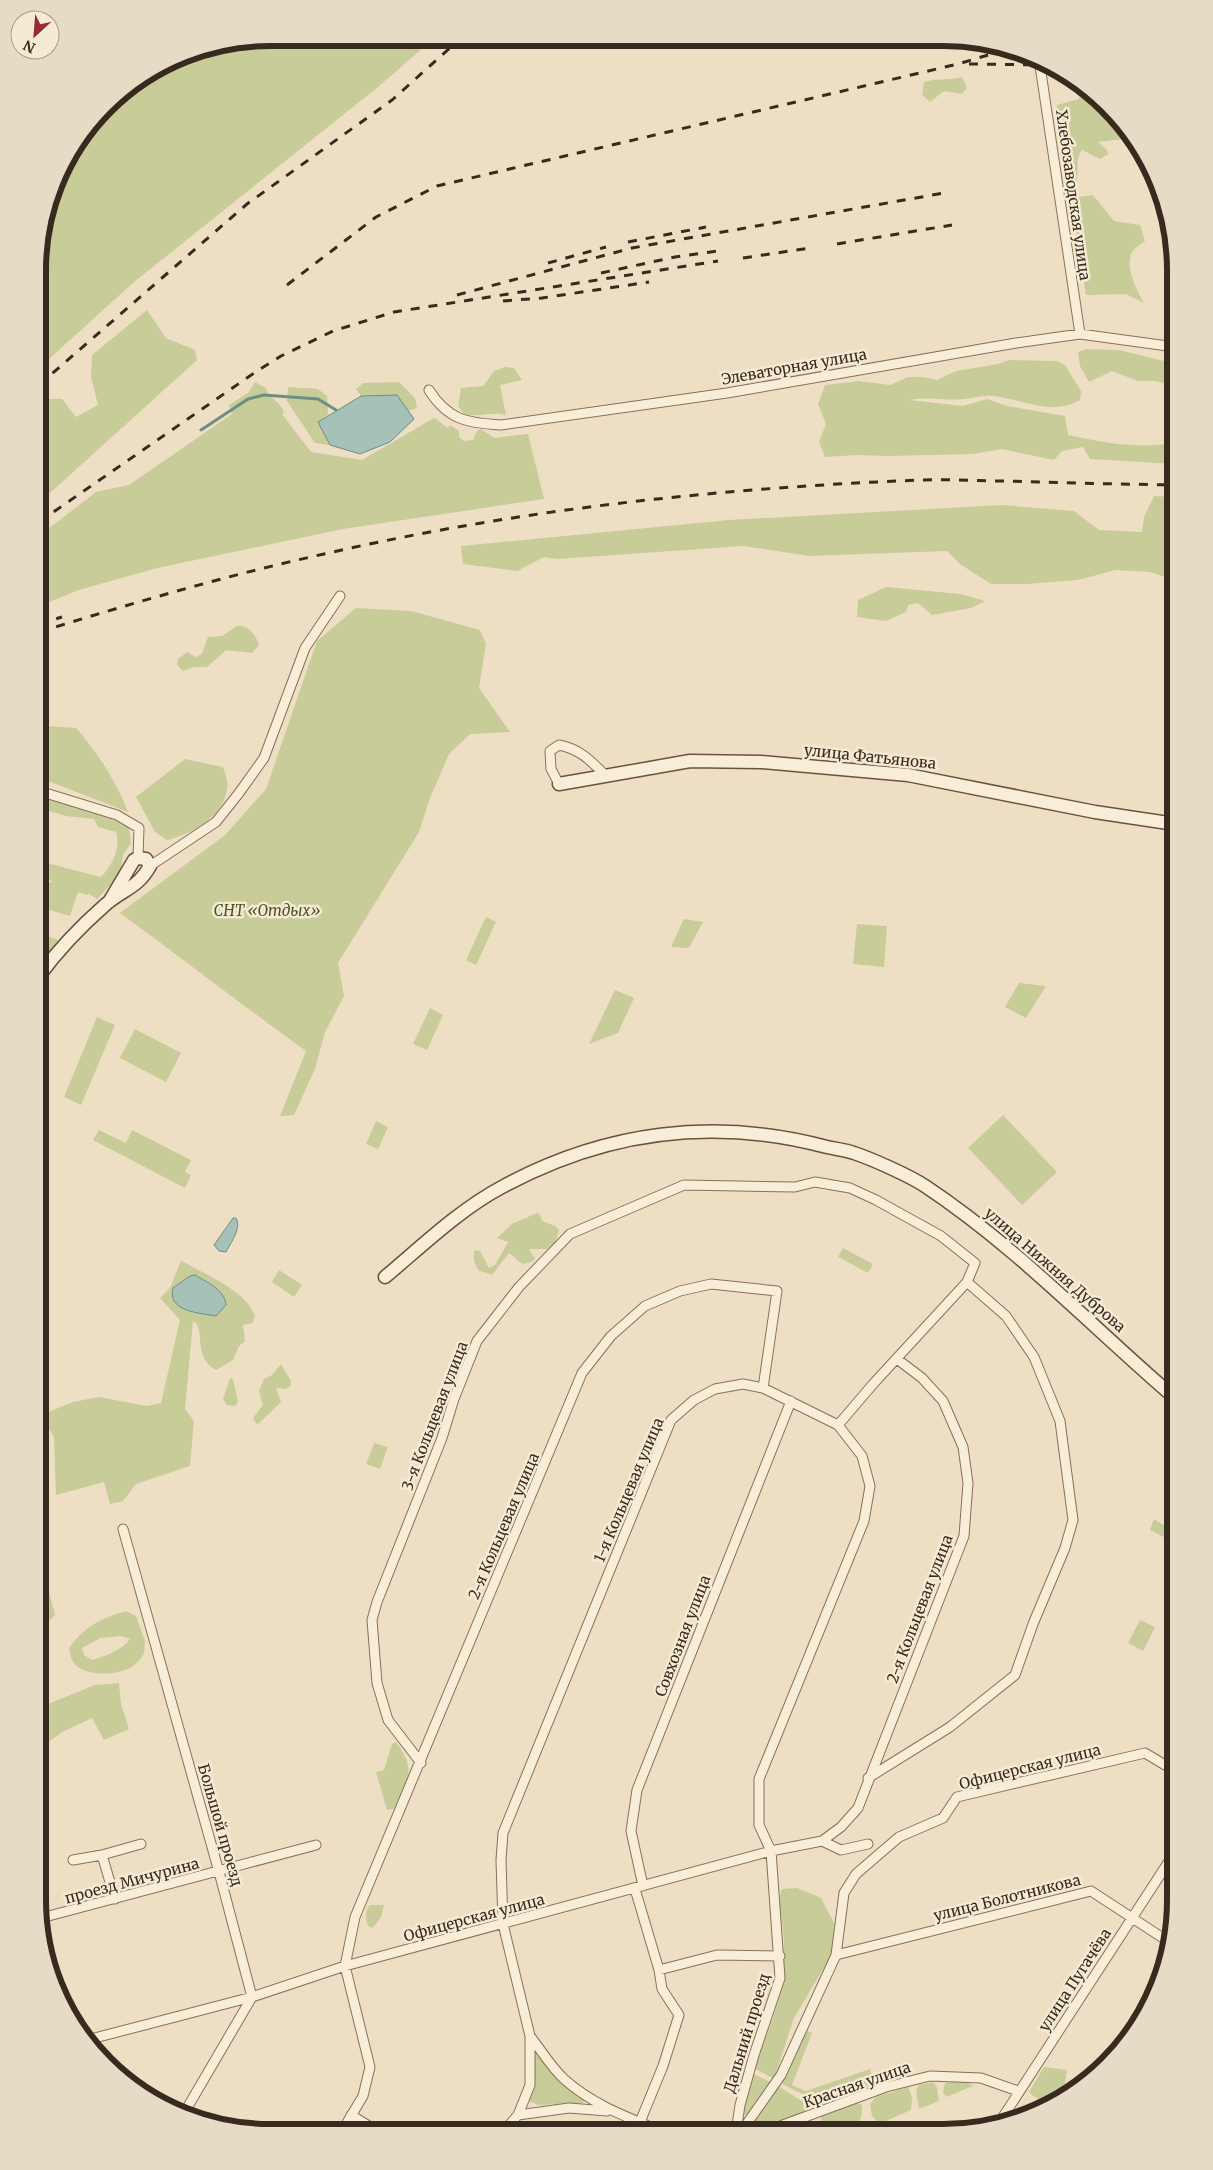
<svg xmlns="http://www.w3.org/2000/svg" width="1213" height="2170" font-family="Merriweather,serif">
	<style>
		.green { fill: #c8cc98; fill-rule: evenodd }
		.water { fill: #a6c1b7; stroke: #6c8f85 }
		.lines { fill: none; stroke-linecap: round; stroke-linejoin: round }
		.stream { stroke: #6c8f85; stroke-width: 3 }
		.street-casing { stroke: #88705a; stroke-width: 11 }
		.secondary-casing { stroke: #6a523e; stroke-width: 15 }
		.street { stroke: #f8edd7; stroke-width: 9 }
		.secondary { stroke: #f8edd7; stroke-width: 12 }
		.rail { stroke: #382a1e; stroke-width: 3; stroke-dasharray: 9 9; stroke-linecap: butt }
		.labels { text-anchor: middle; stroke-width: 5; stroke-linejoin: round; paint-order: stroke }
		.street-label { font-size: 15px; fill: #382a1e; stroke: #f5ead3 }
		.park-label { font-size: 15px; font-style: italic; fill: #4a5425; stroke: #f5ead3 }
		.rim { fill: none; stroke: #382a1e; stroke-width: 6 }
	</style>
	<rect width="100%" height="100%" fill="#eedfc4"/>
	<path class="green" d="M 270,38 L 433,39 L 378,87 L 134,282 L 39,368 L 39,240 L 62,167 L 117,95 L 182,55 Z
		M 962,77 L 967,88 L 962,94 L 944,91 L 930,102 L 922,95 L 924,82 C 938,78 947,81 962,77 Z
		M 1081,85 L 1096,95 L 1134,138 L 1098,142 L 1107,150 L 1108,154 L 1100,159 L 1082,150 C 1073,160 1082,176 1074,185 C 1056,169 1060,128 1057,105 L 1079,99 Z
		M 1093,195 L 1114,221 L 1140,225 L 1145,241 C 1141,244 1134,248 1132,252 C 1124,266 1137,291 1144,303 L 1126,294 L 1086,295 L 1071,198 Z
		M 147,310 L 166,338 L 195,350 L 197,360 L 39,503 L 39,399 L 62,399 L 76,417 L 98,405 L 91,377 L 92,355 Z
		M 1086,349 L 1119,350 L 1164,361 L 1175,362 L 1175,387 L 1156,381 L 1138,381 L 1112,371 L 1089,382 L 1080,366 L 1078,352 Z
		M 1009,360 L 1057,361 L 1065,365 L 1081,391 L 1080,400 C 1052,416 1024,400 994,396 C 983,395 975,398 964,399 C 946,401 927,396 910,400 L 963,406 L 987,399 L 1007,406 L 1065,416 L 1068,435 C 1104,443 1139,449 1175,443 L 1175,464 L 1090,459 L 1083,447 L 1062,451 L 1054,460 L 1002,449 L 973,454 L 887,456 L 857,455 L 825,457 L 819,442 L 826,424 L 818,404 L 825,385 L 859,381 L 890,385 L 908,377 L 923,377 L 937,380 L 956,371 L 998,364 Z
		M 505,367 L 514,368 L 522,380 L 500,385 L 506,415 C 493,411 480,418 464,414 L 458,406 L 461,388 L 483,386 L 494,371 Z
		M 255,382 L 266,388 C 268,398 281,401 284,413 L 282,414 L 311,452 L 362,460 L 434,418 L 448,428 L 450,425 L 459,431 L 459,437 L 464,441 L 473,440 L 477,431 L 481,429 L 494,438 L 528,434 L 544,499 L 343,529 L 157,568 L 79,590 L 39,606 L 39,536 L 96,492 L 129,485 L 232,414 L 229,405 L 248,393 Z
		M 399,382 L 415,398 L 417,408 L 408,411 L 397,395 L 361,396 L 356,389 L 363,383 Z
		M 288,387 L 318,389 L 327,396 L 328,415 L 319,422 L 330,445 L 315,443 L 287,401 Z
		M 1154,496 L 1175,497 L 1175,580 L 1150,572 L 1116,570 L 1078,580 L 1028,584 L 991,584 L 960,564 L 947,551 L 809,556 L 744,546 L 557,559 L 544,557 L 517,571 L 463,564 L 461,546 L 729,520 L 1002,505 L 1074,511 L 1099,530 L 1142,532 L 1144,517 Z
		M 886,587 L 960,594 L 985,601 L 971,608 L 932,615 L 918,603 L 908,605 L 906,612 L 886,621 L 857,617 L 858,600 Z
		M 356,608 L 411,611 L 480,630 L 486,644 L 479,688 L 510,732 L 470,734 L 449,754 L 430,798 L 419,832 L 338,963 L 344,996 L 325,1032 L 315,1069 L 294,1115 L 280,1116 L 306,1051 C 243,1006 182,958 120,913 L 225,835 L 266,789 L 317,641 Z
		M 237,626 C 249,625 256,635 259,645 L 252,653 L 226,650 L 207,667 L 194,667 L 183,671 L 177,665 L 178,659 L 187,652 L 196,657 L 202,654 L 208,637 L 222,636 Z
		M 46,726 L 76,728 C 98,753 116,781 128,812 L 48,781 L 39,769 L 39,728 Z
		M 185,759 L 223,767 C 225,773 229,783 227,790 C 222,818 192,834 167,840 L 155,832 L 136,797 Z
		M 39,796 L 45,796 L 97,812 L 129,827 L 131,843 L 123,855 L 119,882 L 113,889 L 108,887 L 97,899 L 88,893 L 88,895 L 78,892 L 70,916 L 39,907 L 40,880 L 51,883 L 52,881 L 39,877 L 39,861 L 101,877 C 112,866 121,848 116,832 L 98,827 L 94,819 L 66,816 L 39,808 Z
		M 39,915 L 44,917 L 48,936 L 60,941 L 39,964 Z
		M 486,917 L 496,922 L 476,965 L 466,960 Z
		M 684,919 L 703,922 L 689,948 L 671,947 Z
		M 857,924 L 887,926 L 884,967 L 853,964 Z
		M 1019,983 L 1046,986 L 1026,1018 L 1005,1007 Z
		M 615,990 L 634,998 L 618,1033 L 589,1044 Z
		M 430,1008 L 443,1015 L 427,1050 L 413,1044 Z
		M 97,1017 L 115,1025 L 81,1105 L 64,1097 Z
		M 135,1029 L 181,1053 L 166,1082 L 120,1058 Z
		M 1003,1115 L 1057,1172 L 1022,1205 L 968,1148 Z
		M 376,1121 L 388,1127 L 378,1149 L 366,1144 Z
		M 99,1130 L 126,1143 L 132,1130 L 191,1160 L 185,1172 L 191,1175 L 185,1188 L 93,1140 Z
		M 537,1213 L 540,1215 L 542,1221 L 555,1226 L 559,1230 L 556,1241 L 547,1249 L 529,1249 L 535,1259 L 531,1262 L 522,1264 L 509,1253 L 492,1275 L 478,1270 L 474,1261 L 474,1250 L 480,1251 L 489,1268 L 495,1265 L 508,1242 L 497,1238 L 512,1224 Z
		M 843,1248 L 873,1264 L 868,1273 L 838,1257 Z
		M 181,1261 C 202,1272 250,1293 255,1317 L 252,1323 L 243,1325 L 245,1341 L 239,1346 L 233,1360 L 216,1370 C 192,1357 206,1327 193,1321 L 185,1409 L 194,1421 L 190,1466 L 136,1484 L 123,1501 L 110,1504 L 104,1482 L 56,1495 L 54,1437 L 41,1415 L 73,1402 L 99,1397 L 147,1406 L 161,1403 L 180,1320 L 160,1298 L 170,1288 Z
		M 279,1270 L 302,1285 L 294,1297 L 272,1282 Z
		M 281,1364 L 291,1381 L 290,1387 L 285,1389 L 276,1388 L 281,1402 L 257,1425 L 253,1418 L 263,1405 L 259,1391 L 264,1379 L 272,1375 Z
		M 230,1378 L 233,1379 L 238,1402 L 235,1406 L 227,1405 L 223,1399 Z
		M 374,1443 L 388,1447 L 380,1469 L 366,1464 Z
		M 1154,1519 L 1175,1532 L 1175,1543 L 1150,1530 Z
		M 38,1549 L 55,1615 L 38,1633 Z
		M 126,1611 L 136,1616 L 145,1641 L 144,1654 C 141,1658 137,1663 133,1666 C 120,1676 80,1678 72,1660 C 70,1657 70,1652 69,1648 C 85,1626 100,1619 126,1611 ZM 121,1636 L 130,1639 C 121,1651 105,1656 92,1660 L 84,1655 L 82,1648 L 100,1638 Z
		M 1140,1620 L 1155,1627 L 1143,1651 L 1128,1643 Z
		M 119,1683 L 121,1704 L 129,1729 L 104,1740 L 92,1718 L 62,1732 L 47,1743 L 48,1759 L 38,1764 L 38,1708 L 95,1685 Z
		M 396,1742 C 418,1772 407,1778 394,1809 L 387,1810 L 376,1772 L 384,1770 L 392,1744 Z
		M 797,1888 L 821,1898 L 834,1923 L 832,1954 L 794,2018 L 774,2079 L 754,2068 L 772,2021 L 783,1986 L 784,1940 L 779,1898 L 782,1889 Z
		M 370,1905 L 384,1905 L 381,1917 L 373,1928 L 368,1926 C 366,1918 364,1912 370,1905 Z
		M 805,2030 L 812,2033 L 792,2085 L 806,2091 L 870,2069 L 873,2080 L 867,2082 L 869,2088 C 828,2101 820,2106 781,2083 L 789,2070 Z
		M 537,2053 L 551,2071 L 584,2100 L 583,2103 L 538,2105 L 529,2101 L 534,2089 L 534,2055 Z
		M 1044,2067 L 1067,2070 L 1063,2096 C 1050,2103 1039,2102 1029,2092 Z
		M 752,2073 L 772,2083 L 748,2114 L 744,2115 L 742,2112 Z
		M 966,2081 L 973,2086 L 946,2097 L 943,2092 L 945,2083 Z
		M 933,2082 L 937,2087 L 939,2101 L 919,2109 L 916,2090 L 919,2085 Z
		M 778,2086 L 800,2100 L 824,2103 L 762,2129 L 754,2129 L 751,2125 Z
		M 908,2087 L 912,2097 L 911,2110 L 879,2124 L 872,2116 L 870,2104 L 876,2097 Z
		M 857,2103 L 862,2105 C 863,2114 858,2123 860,2132 L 821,2132 L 821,2117 Z"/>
	<path class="water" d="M 397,395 L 414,419 L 390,442 L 360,454 L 330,445 L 318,422 L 361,396 Z
		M 233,1218 L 236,1218 C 242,1228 231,1242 226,1252 L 219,1251 L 214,1245 Z
		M 195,1275 C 207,1282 225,1290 226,1305 L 216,1316 C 200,1313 167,1312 173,1288 L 190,1276 Z"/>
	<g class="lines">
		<path class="stream" d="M 201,430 L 248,399 L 264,395 L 318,399 L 336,410"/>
		<g class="street-casing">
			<path id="street" d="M 1039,59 L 1080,334
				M 429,390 C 448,420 467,423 501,425 L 727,393 L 1016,343 L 1080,334 L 1175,347
				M 559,784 L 551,769 L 550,751 L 559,745 C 580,749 591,761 605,775
				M 39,791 L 117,815 L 139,828 L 138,858
				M 150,866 L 216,822 L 239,793 L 264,758 L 305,648 L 340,596
				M 123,1529 L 219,1872 L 252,1997 L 183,2115
				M 421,1763 L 388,1720 L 377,1683 L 372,1620 L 377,1602 L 442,1438 L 454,1399 L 477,1341 L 519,1287 L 570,1234 L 684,1185 L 795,1187 L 815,1182 L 850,1188 L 876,1200 L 941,1236 L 975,1263 L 967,1282 L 874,1383 L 838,1425
				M 868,1778 L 950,1727 L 1015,1675 L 1033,1624 L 1065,1548 L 1073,1520 L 1060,1421 L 1034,1357 L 1006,1316 L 967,1282
				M 822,1841 L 841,1827 L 858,1808 L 964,1536 L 968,1483 L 963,1447 L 943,1401 L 922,1378 L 897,1359
				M 73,1860 L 102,1855
				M 643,1886 L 631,1831 L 637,1790 L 791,1401
				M 635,1889 L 659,1970 L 662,1989 L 679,2015 L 663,2066 L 640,2122
				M 115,1899 L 102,1855 L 141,1844
				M 41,1918 L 316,1845
				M 836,1955 L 1091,1891 L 1166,1940 L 1167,1947
				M 659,1970 L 717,1955 L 780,1956
				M 530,2036 C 541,2050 551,2067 564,2079 C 593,2105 627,2117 663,2132
				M 87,2040 L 252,1997 L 345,1966 L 771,1851 L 822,1841 L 841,1850 L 868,1844
				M 351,2115 L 377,2131
				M 518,2115 L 569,2108 L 607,2111
				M 999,2123 L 1175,1852
				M 342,2131 L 363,2096 L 370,2067 L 345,1966 L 355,1917 L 582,1373 L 611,1336 L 645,1306 L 680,1291 L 711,1284 L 777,1291 L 763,1388
				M 504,2131 L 518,2115 L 530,2085 L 530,2036 L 503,1924 L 501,1860 L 503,1833 L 671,1420 L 694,1400 L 715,1389 L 743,1384 L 763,1388 L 838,1425 L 862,1456 L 870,1486 L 864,1521 L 759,1779 L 759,1825 L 771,1851 L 780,1978 L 754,2055 L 740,2105 L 736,2132
				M 741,2132 L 781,2075 L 836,1955 L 844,1893 L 856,1874 L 899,1837 L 943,1818 L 957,1797 L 1145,1753 L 1175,1771
				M 764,2132 L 886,2087 L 930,2076 L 981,2078 L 1018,2091"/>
		</g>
		<g class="secondary-casing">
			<path id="secondary" d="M 559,784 L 690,761 L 761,762 L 908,775 L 1095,812 L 1175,824
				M 39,976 C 58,950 80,927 105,905 C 123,889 137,889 150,866 L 146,859 L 138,858 L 134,860 L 109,902
				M 385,1277 C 422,1246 459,1210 502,1187 C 605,1131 715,1117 827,1147 C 836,1149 846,1150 854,1153 C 872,1159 910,1176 925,1186 C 1017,1247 1092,1327 1175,1398"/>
		</g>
		<use href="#street" class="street"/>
		<use href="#secondary" class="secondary"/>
		<path class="rail" d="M 969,64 L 1051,65
			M 628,242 L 706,227
			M 837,244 L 952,225
			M 743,258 L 810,248
			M 548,263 L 606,247
			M 601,273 L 675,257 L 717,251
			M 287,285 L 376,217 L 437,186 L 958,64 L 1008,49
			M 457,295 L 632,248 L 944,193
			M 503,301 L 542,298 L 649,282
			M 39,385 L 247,204 L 392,100 L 460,39
			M 39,522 L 257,371 L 281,356 L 333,331 L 394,312 L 718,261
			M 39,624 L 62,617
			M 39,632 C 133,603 228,575 324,554 C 520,509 720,488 921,480 C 949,479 979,481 1008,481 C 1063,483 1119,484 1175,485"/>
	</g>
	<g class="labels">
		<g class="street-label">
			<text transform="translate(1073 195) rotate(82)" y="5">Хлебозаводская улица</text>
			<text transform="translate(794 367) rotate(-10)" y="5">Элеваторная улица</text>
			<text transform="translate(870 757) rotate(6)" y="5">улица Фатьянова</text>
			<text transform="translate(1055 1270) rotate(41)" y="5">улица Нижняя Дуброва</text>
			<text transform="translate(435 1416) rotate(-69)" y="5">3-я Кольцевая улица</text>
			<text transform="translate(629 1490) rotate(-67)" y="5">1-я Кольцевая улица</text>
			<text transform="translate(504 1526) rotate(-67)" y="5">2-я Кольцевая улица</text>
			<text transform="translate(920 1609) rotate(-69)" y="5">2-я Кольцевая улица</text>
			<text transform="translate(683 1636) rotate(-69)" y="5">Совхозная улица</text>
			<text transform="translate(1030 1767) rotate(-14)" y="5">Офицерская улица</text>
			<text transform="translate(220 1825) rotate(74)" y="5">Большой проезд</text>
			<text transform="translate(132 1881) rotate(-15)" y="5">проезд Мичурина</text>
			<text transform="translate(1007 1898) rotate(-14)" y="5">улица Болотникова</text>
			<text transform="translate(474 1918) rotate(-15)" y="5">Офицерская улица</text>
			<text transform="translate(1075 1980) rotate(-57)" y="5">улица Пугачёва</text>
			<text transform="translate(747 2033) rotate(-73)" y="5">Дальний проезд</text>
			<text transform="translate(857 2085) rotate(-19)" y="5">Красная улица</text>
		</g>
		<g class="park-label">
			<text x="267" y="916">СНТ «Отдых»</text>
		</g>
	</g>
	<path d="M0 0H1213V2170H0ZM270 46H943A224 224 0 0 1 1167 270V1900A224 224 0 0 1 943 2124H270A224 224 0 0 1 46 1900V270A224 224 0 0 1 270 46Z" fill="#e6dbc5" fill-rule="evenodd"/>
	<path class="rim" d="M270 46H943A224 224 0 0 1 1167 270V1900A224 224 0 0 1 943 2124H270A224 224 0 0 1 46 1900V270A224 224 0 0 1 270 46Z"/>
	<g transform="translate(35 35) rotate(206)"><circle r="24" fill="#f5ead3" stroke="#a99d8b"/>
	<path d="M0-4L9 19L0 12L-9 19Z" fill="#962b31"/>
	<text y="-8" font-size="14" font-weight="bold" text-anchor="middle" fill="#382a1e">N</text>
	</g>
</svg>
